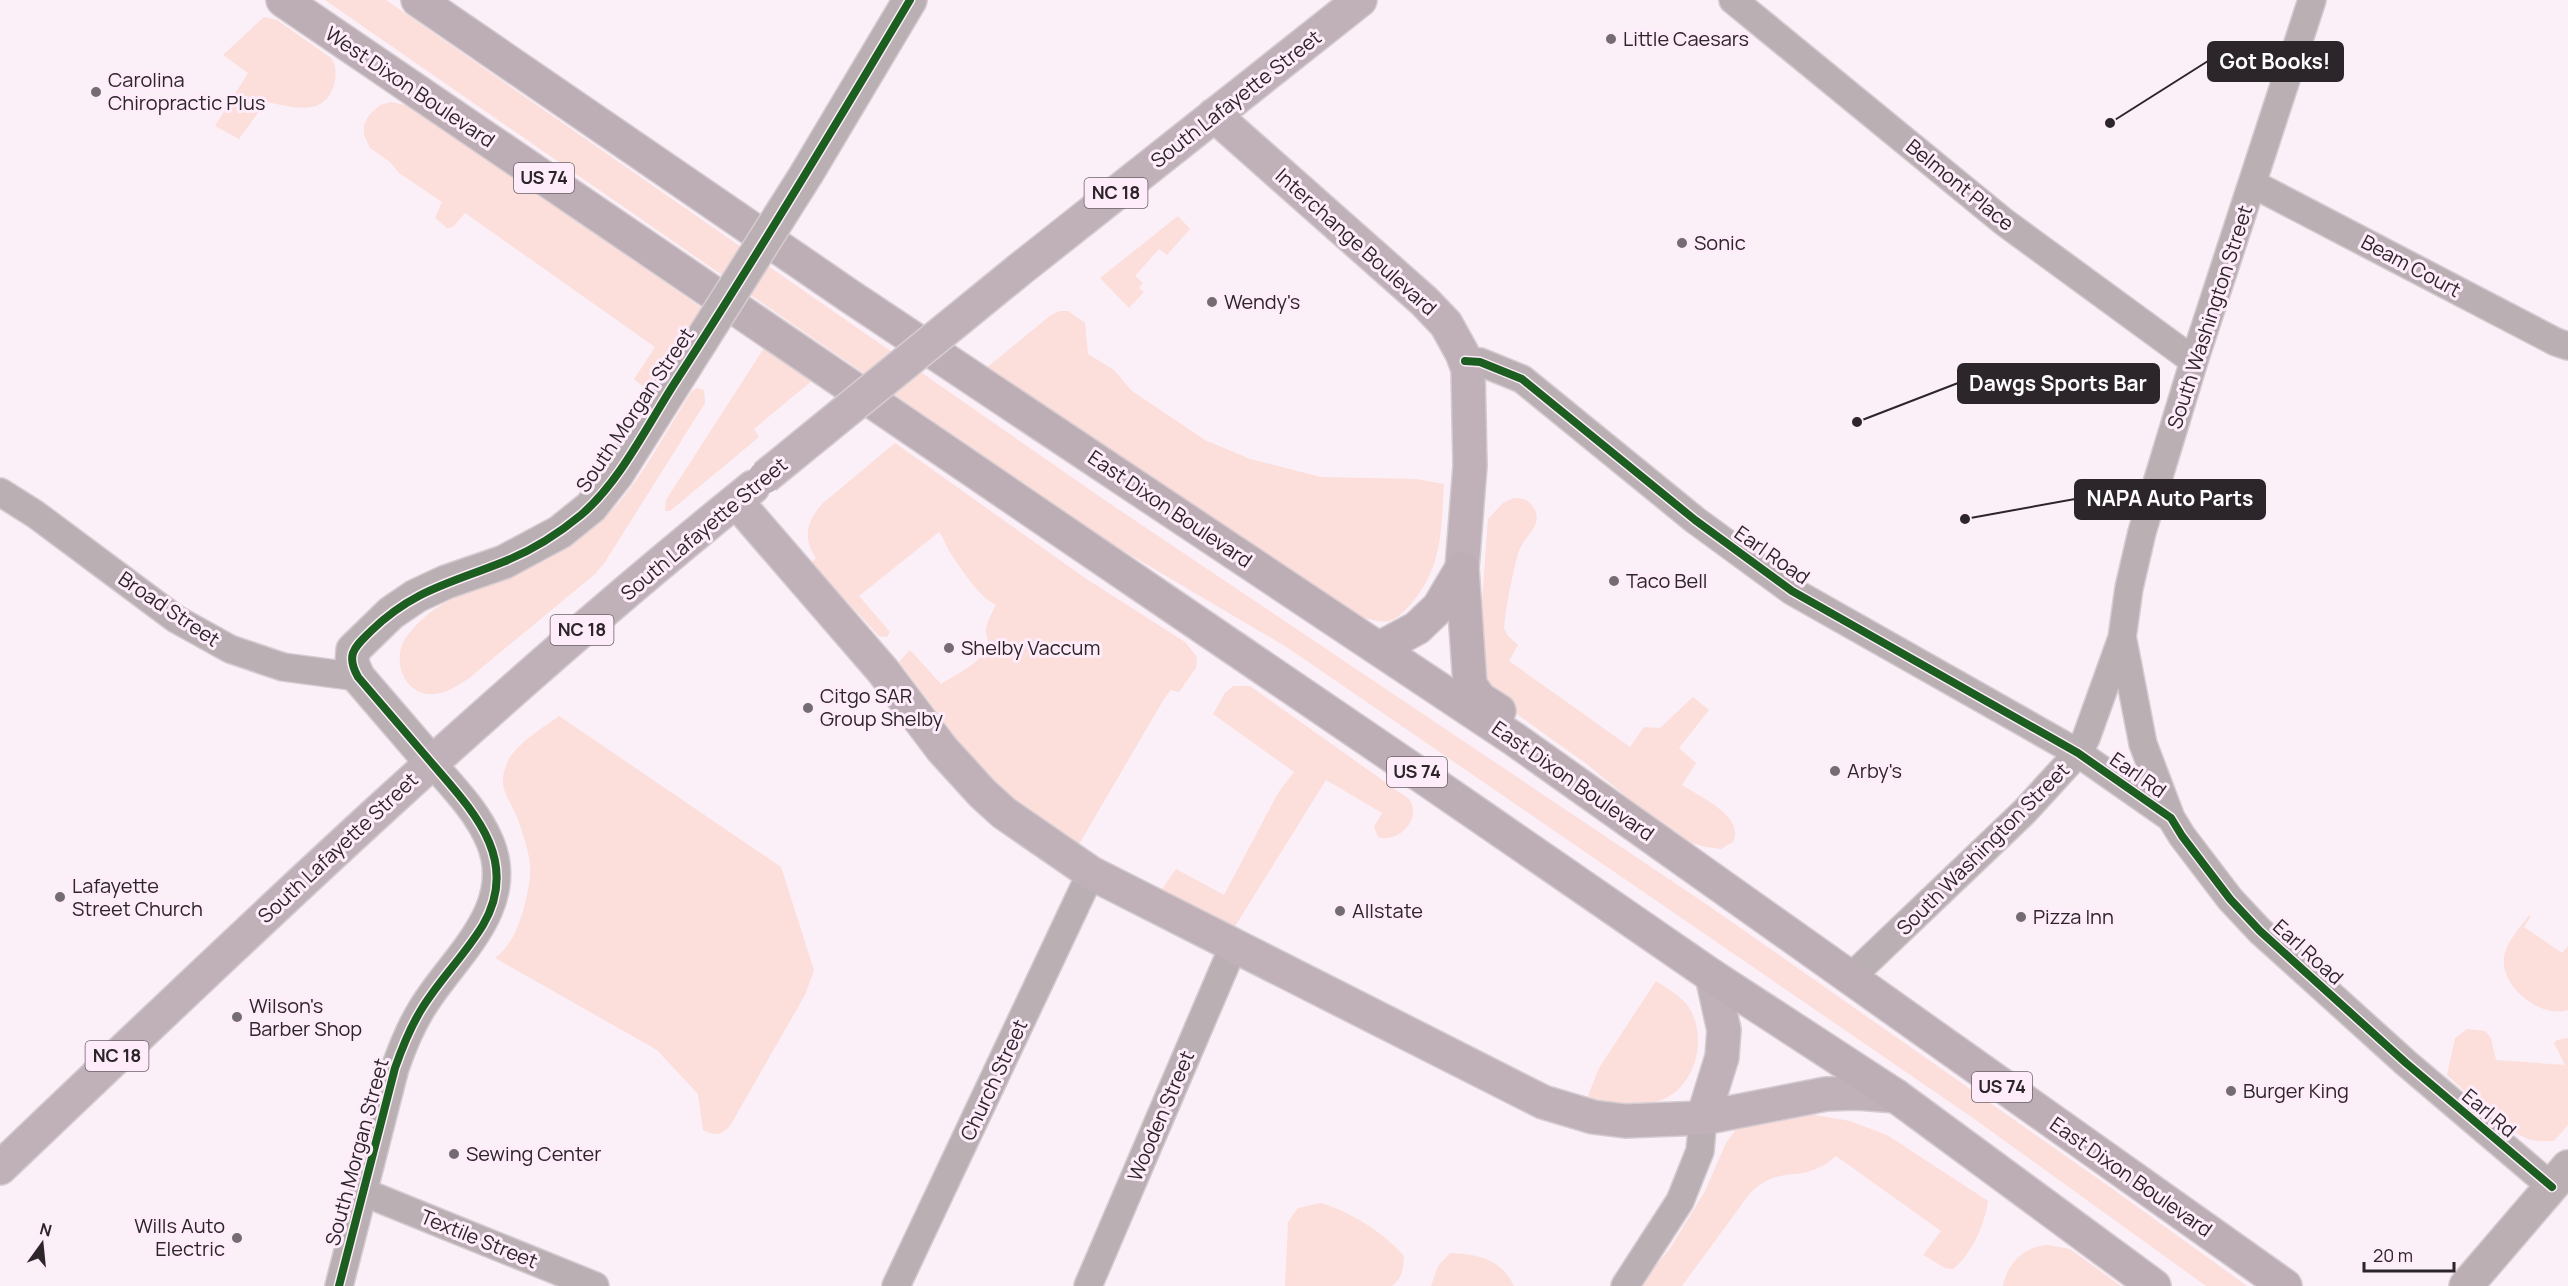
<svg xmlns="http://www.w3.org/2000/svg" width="2568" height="1286" font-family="Manrope,sans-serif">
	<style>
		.green { fill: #fcdeda }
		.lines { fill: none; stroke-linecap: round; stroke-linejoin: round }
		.minor-casing { stroke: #d5ccd2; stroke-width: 30 }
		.tertiary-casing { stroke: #d5ccd2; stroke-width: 36 }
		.secondary-casing { stroke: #d5ccd2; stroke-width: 36 }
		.primary-casing { stroke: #d5ccd2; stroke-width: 36 }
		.trunk-casing { stroke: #d5ccd2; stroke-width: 36 }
		.minor { stroke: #baafb3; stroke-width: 27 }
		.tertiary { stroke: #baafb3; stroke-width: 33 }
		.secondary { stroke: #bbafb3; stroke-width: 33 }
		.primary { stroke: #bfb1b7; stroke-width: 33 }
		.trunk { stroke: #bcaeb4; stroke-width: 33 }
		.tertiary-bridge-casing { stroke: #d5ccd2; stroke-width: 36; stroke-linecap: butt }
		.primary-bridge-casing { stroke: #d5ccd2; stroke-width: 36; stroke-linecap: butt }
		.tertiary-bridge { stroke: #baafb3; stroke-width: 33 }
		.primary-bridge { stroke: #bfb1b7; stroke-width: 33 }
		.cycleway-casing { stroke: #ffecfa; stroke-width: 11 }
		.cycleway { stroke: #1b5e20; stroke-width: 8 }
		.poi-dot { fill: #746c72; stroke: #ffecfa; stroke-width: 2 }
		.labels { text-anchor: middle; stroke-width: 6; stroke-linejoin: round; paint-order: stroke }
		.shield { fill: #ffecfa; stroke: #6b6168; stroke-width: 1.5 }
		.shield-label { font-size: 18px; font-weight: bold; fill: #2c252a }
		.poi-label { font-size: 20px; fill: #2c252a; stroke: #ffecfa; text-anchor: start }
		.street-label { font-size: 20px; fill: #2c252a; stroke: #ffecfa }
		.leader { fill: none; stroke: #2c252a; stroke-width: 2 }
		.callout-dot { fill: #2c252a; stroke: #ffecfa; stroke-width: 2 }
		.callout { fill: #2c252a; stroke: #2c252a; stroke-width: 2 }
		.callout-label { font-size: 21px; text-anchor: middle; font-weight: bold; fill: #fff }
	</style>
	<rect width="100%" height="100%" fill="#fbf0f8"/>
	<path class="green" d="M 325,0 L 386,0 L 1106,501 L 1709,906 L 2107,1185 L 2247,1286 L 2206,1286 L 1973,1118 L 1288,648 L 1100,537 Z
		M 264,17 L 277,20 L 331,58 C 336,64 336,72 335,80 C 327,119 294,107 266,102 L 239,139 L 215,126 L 248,73 L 223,55 Z
		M 391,102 L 410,106 L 702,308 L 669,358 L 674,361 L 654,388 L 642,386 L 634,379 L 655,347 L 465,213 L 453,227 L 447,228 L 435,218 L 442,202 L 399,173 L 390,162 L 370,148 L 364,135 L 364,125 L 369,115 L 380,105 Z
		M 1178,216 L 1190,229 L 1167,255 L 1159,249 L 1135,276 L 1143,283 L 1139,288 L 1144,292 L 1129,308 L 1100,278 Z
		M 1060,311 L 1068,311 L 1085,323 L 1088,354 L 1114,370 L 1132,391 L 1205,440 L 1250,459 L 1321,477 L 1417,479 L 1444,484 C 1441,530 1443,568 1410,605 C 1405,610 1399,617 1392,620 C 1382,624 1370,619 1360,617 L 985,369 L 1051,315 Z
		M 766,345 L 814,379 L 754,429 L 759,437 L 670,511 L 665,511 L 666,500 Z
		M 697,388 L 704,390 L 705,403 L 605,562 L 595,574 L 468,679 C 458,685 447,693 435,694 C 404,697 390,659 407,636 C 443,590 482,592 528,569 C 546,561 566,548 583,536 C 631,502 660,441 691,392 Z
		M 895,443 L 1085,578 L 1185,642 L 1197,657 L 1196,668 L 1179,692 L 1171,690 L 1164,699 L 1079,844 L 1028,814 L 975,763 L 899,662 L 910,650 L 941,684 C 955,675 983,662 988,645 C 989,639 986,636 986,631 C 986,622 992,613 996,605 C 979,597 962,570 951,554 C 946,547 945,539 939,532 L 859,596 L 890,632 L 887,637 L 879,636 L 811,563 L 816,558 C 802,538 807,521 822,504 Z
		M 1514,498 C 1521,498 1527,499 1531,504 C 1548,525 1522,536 1518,554 C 1512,577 1506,604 1504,628 L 1508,636 L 1518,645 L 1509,661 L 1630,747 L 1644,727 L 1660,728 L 1693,697 L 1709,710 L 1679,748 L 1696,763 L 1682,785 C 1699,796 1746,817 1733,842 L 1721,849 L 1706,847 L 1684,841 L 1668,831 L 1588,765 L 1504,705 L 1483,678 L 1480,629 L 1488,519 L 1503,503 Z
		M 1233,686 L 1250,686 L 1409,799 C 1423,818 1399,844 1378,837 L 1374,827 L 1382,813 L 1326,780 L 1234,928 L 1160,892 L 1176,869 L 1224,895 L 1278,793 L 1294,772 L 1213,714 L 1225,693 Z
		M 559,716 L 781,867 L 814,970 L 805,995 L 730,1126 C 720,1136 715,1136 703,1130 L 698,1094 L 657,1050 L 495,958 C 511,945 517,931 523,911 C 527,894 533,875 529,857 C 526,844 522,830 517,817 C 508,795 496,788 508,761 C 515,745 544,727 559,716 Z
		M 2529,915 L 2531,916 L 2524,927 L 2562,953 L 2568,946 L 2568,1010 C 2541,1019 2501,987 2504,959 C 2505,943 2520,928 2529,915 Z
		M 1656,981 C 1669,990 1684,997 1691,1011 C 1708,1043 1693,1093 1655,1102 C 1636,1107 1614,1104 1595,1104 L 1586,1101 L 1599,1068 Z
		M 2467,1029 L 2485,1031 L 2491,1038 L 2496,1060 L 2565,1065 L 2554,1043 L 2557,1040 L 2568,1038 L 2568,1125 L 2554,1141 C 2545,1141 2534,1142 2526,1138 C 2497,1124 2471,1096 2447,1075 L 2455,1038 Z
		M 1792,1111 L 1850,1121 L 1887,1135 L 1988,1201 C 1985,1224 1971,1255 1953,1269 L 1945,1268 L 1923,1255 L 1941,1231 L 1836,1156 C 1831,1160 1826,1165 1820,1167 C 1792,1181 1779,1166 1750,1193 L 1682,1286 L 1643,1286 L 1643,1280 L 1669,1250 L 1705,1191 L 1726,1143 L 1737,1128 Z
		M 1321,1203 C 1351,1212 1384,1233 1404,1256 C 1403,1270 1403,1277 1392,1286 L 1285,1286 L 1288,1222 L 1298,1208 Z
		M 2048,1245 L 2070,1249 L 2121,1286 L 2003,1286 C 2007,1263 2025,1246 2048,1245 Z
		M 1450,1253 C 1478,1254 1501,1259 1514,1286 L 1431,1286 L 1438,1266 Z"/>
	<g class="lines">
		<g class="minor-casing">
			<path id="minor" d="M 1733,0 L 2004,222 L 2194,361
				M 2253,184 L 2556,342 L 2568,346
				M 1465,361 L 1480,362 L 1522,379 L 1695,520 L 1792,591 L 2078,753 L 2171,818 L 2182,836 L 2230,899 L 2260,931 L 2406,1063 L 2552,1187
				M 0,492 L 35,514 L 176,619 L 230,649 L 283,667 L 358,677
				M 2123,641 L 2143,744 L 2171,818
				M 1850,978 L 2025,811 L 2078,753 L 2086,738 L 2122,638 L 2129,588 L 2142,532 L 2194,361 L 2312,0
				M 363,1192 L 595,1286
				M 339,1286 L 395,1068 C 402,1048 410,1028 421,1010 C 451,959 518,909 490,842 C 477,811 453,787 431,762
				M 896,1286 L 1091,873
				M 1088,1286 L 1234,945
				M 1625,1286 L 1680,1201 L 1700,1151 L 1703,1118"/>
		</g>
		<g class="tertiary-casing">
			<path id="tertiary" d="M 807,173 L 910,0
				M 431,762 L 358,677 L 352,663 L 353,650 L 391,613 L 416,596 L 446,582 L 504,562 L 560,532 L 591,507 L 617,474 L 684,368"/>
		</g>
		<g class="secondary-casing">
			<path id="secondary" d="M 2466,1286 L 2568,1167"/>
		</g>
		<g class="primary-casing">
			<path id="primary" d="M 1214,115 L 1424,301 L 1446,324 L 1462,353 L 1468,369 L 1470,466 L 1462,568
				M 1019,270 L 1360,0
				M 736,501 L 883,671 L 942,749 L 982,793 L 1004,813 L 1091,873 L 1543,1102 L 1593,1117 L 1625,1121 L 1703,1118 L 1826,1094 L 1857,1093 L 1896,1096
				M 1703,1118 L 1722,1057 L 1724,1030 L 1712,976
				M 0,1168 C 245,934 489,700 753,487"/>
		</g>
		<g class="trunk-casing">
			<path id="trunk" d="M 283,0 L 1438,787 L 1712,976 L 1896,1096 L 2154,1286
				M 418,0 L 848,295 L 1514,739 L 2285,1286
				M 1462,568 L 1470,685 L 1480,699 L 1499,711
				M 1380,648 L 1417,628 L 1439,607 L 1462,568"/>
		</g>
		<use href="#minor" class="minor"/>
		<use href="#tertiary" class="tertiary"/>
		<use href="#secondary" class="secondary"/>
		<use href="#primary" class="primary"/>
		<use href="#trunk" class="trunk"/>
		<g class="tertiary-bridge-casing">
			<path id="tertiary-bridge" d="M 684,368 L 807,173"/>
		</g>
		<g class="primary-bridge-casing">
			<path id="primary-bridge" d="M 765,477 L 1019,270"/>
		</g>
		<use href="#tertiary-bridge" class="tertiary-bridge"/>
		<use href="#primary-bridge" class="primary-bridge"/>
		<g class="cycleway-casing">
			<path id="cycleway" d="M 1465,361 L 1480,362 L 1522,379 L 1695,520 L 1792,591 L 2078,753 L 2171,818 L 2182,836 L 2230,899 L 2260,931 L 2406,1063 L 2552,1187
				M 339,1286 L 395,1068 C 402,1048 410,1028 421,1010 C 439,980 465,955 483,925 C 522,858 470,808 430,761 C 406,733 382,705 358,677 C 345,654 355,647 371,631 C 413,590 451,583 503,562 C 531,551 558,534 581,515 C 620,482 648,424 676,381 C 757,256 834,128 910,0"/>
		</g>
		<use href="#cycleway" class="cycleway"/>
	</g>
	<g class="poi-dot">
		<circle cx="1611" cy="39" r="6"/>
		<circle cx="96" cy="92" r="6"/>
		<circle cx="1682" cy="243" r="6"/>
		<circle cx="1212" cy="302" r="6"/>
		<circle cx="1614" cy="581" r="6"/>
		<circle cx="949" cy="648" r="6"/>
		<circle cx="808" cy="708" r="6"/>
		<circle cx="1835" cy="771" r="6"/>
		<circle cx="60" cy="897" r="6"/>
		<circle cx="1340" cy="911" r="6"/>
		<circle cx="2021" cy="917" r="6"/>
		<circle cx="237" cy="1017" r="6"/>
		<circle cx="2231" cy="1091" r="6"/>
		<circle cx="454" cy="1154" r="6"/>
		<circle cx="237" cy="1238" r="6"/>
	</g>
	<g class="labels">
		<g class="shield">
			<rect x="514" y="163" width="60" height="30" rx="4.5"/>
			<rect x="1084.5" y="178" width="63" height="30" rx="4.5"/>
			<rect x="550.5" y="615" width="63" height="30" rx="4.5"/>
			<rect x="1387" y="757" width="60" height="30" rx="4.5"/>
			<rect x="85.5" y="1041" width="63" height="30" rx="4.5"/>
			<rect x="1972" y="1072" width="60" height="30" rx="4.5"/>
		</g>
		<g class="shield-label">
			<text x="544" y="184">US 74</text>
			<text x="1116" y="199">NC 18</text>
			<text x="582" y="636">NC 18</text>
			<text x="1417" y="778">US 74</text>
			<text x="117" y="1062">NC 18</text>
			<text x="2002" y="1093">US 74</text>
		</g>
		<g class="poi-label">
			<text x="1623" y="46">Little Caesars</text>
			<text x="108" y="87">Carolina<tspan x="108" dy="23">Chiropractic Plus</tspan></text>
			<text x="1694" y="250">Sonic</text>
			<text x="1224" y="309">Wendy's</text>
			<text x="1626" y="588">Taco Bell</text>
			<text x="961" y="655">Shelby Vaccum</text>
			<text x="820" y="703">Citgo SAR<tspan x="820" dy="23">Group Shelby</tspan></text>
			<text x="1847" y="778">Arby's</text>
			<text x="72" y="893">Lafayette<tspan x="72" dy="23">Street Church</tspan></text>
			<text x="1352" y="918">Allstate</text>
			<text x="2033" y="924">Pizza Inn</text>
			<text x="249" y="1013">Wilson's<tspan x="249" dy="23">Barber Shop</tspan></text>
			<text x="2243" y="1098">Burger King</text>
			<text x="466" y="1161">Sewing Center</text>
			<text x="225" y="1233" text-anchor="end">Wills Auto<tspan x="225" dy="23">Electric</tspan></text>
		</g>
		<g class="street-label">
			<text transform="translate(410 87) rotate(34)" y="7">West Dixon Boulevard</text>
			<text transform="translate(1236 99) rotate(-38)" y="7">South Lafayette Street</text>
			<text transform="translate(1960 185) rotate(39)" y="7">Belmont Place</text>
			<text transform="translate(1356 242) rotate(42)" y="7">Interchange Boulevard</text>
			<text transform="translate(2411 266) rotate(28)" y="7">Beam Court</text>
			<text transform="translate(2210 317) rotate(-72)" y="7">South Washington Street</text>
			<text transform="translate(635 410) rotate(-56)" y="7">South Morgan Street</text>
			<text transform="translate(1170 509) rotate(34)" y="7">East Dixon Boulevard</text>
			<text transform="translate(704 529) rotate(-40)" y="7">South Lafayette Street</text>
			<text transform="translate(1772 555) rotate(35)" y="7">Earl Road</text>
			<text transform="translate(169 609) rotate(34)" y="7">Broad Street</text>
			<text transform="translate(2138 775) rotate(35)" y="7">Earl Rd</text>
			<text transform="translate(1573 781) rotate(35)" y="7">East Dixon Boulevard</text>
			<text transform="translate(338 848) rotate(-43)" y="7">South Lafayette Street</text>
			<text transform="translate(1983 849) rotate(-45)" y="7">South Washington Street</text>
			<text transform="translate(2308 952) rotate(42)" y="7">Earl Road</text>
			<text transform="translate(994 1080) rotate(-65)" y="7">Church Street</text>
			<text transform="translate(2489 1113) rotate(40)" y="7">Earl Rd</text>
			<text transform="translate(1161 1116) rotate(-67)" y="7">Wooden Street</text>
			<text transform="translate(357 1152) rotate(-75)" y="7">South Morgan Street</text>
			<text transform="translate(2131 1177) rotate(35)" y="7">East Dixon Boulevard</text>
			<text transform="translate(479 1239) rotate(22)" y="7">Textile Street</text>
		</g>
	</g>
	<path class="leader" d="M2110 123L2208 61M1857 422L1958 383M1965 519L2075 499"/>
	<g class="callout-dot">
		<circle cx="2110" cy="123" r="6"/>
		<circle cx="1857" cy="422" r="6"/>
		<circle cx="1965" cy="519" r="6"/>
	</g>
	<g class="callout">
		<rect x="2208" y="42" width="135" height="39" rx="6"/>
		<rect x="1958" y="364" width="201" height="39" rx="6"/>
		<rect x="2075" y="480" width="190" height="39" rx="6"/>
	</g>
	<g class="callout-label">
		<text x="2275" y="69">Got Books!</text>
		<text x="2058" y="391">Dawgs Sports Bar</text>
		<text x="2170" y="506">NAPA Auto Parts</text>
	</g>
	<g transform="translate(42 1244) rotate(15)" stroke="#ffecfa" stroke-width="4.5" paint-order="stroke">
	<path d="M0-4.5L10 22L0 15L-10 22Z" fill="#2c252a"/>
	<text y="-9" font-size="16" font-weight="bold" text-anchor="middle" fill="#2c252a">N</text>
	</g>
	<path d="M2364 1262v9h90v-9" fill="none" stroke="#2c252a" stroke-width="3"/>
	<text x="2373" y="1262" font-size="18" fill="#2c252a" stroke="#ffecfa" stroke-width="4.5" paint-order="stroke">20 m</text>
</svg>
